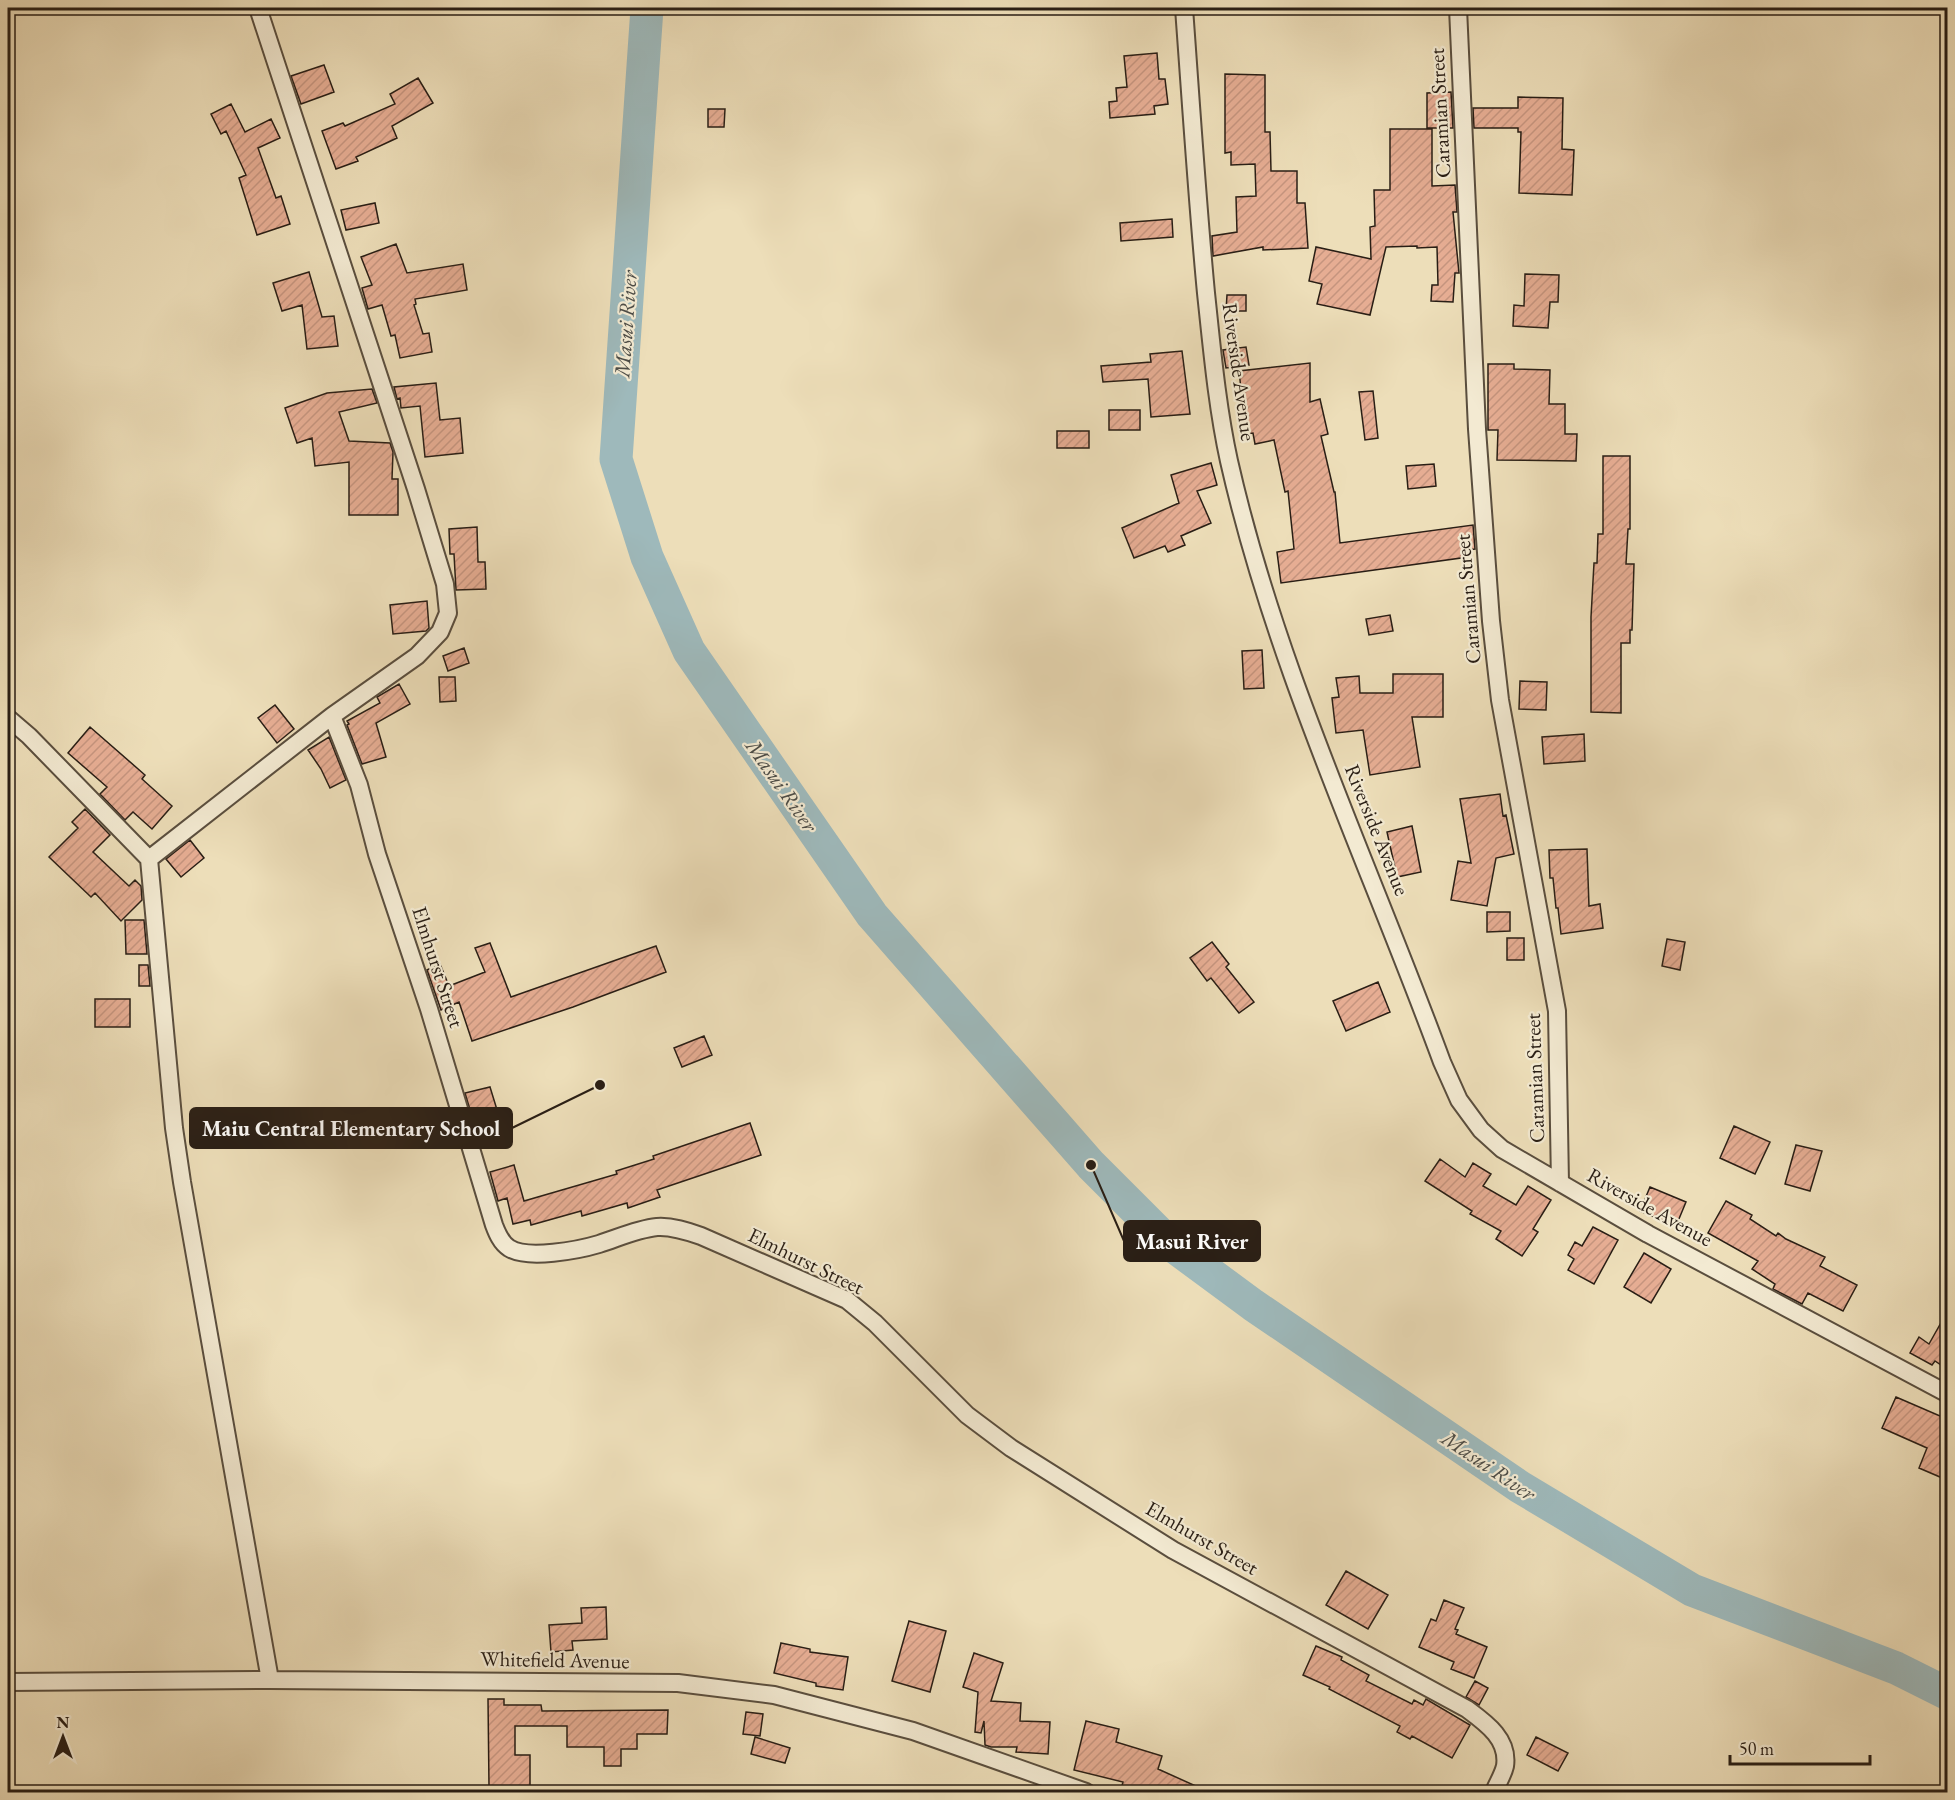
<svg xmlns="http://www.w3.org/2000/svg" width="1955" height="1800" font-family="'EB Garamond',serif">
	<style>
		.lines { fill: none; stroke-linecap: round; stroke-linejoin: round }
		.river { stroke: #9eb9bb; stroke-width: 33 }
		.building { fill: url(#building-hatch); stroke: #291e15; stroke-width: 1.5 }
		.minor-casing { stroke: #5a4e3e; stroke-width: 20 }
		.minor { stroke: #f3ead2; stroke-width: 16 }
		.labels { text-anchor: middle; stroke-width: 4.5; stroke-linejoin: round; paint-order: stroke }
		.street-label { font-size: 21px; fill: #291e15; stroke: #f3ead2 }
		.water-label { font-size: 22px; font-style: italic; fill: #4c4c47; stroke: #f3ead2 }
		.leader { fill: none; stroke: #291e15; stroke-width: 2 }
		.callout-dot { fill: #291e15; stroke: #f3ead2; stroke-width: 2 }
		.callout { fill: #291e15; stroke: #291e15; stroke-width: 2 }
		.callout-label { font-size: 22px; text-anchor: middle; font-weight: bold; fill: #fff }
	</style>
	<defs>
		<pattern id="building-hatch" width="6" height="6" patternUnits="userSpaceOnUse" patternTransform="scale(1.5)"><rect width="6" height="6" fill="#e6ad93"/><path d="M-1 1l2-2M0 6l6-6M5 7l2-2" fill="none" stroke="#c5947e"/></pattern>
	</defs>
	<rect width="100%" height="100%" fill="#eddeb9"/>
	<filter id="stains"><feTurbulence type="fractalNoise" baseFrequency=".00333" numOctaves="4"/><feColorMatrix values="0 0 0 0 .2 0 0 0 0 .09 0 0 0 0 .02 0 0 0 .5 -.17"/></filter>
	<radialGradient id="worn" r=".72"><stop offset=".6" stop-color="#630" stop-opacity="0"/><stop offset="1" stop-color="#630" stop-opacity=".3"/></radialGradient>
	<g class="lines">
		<path class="river" d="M 647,8 L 616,459 L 647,557 L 689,651 L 872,915 L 1091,1165 L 1169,1243 L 1253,1305 L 1520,1487 L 1692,1590 L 1896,1668 L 1948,1694"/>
	</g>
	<path class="building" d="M 1157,53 L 1159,79 L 1165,79 L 1168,104 L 1154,106 L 1155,114 L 1110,118 L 1109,102 L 1117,101 L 1116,88 L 1127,87 L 1124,56 Z
		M 324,65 L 334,92 L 301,104 L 291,76 Z
		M 1225,74 L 1265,75 L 1265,132 L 1270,132 L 1271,171 L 1297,171 L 1297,203 L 1305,203 L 1308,248 L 1263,250 L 1263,247 L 1213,256 L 1212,236 L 1237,232 L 1236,197 L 1256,196 L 1255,164 L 1231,165 L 1231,152 L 1225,153 Z
		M 418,78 L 433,103 L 392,126 L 397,138 L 356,157 L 358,161 L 336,169 L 322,131 L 343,123 L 345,126 L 395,104 L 390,94 Z
		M 1451,92 L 1453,128 L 1427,128 L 1427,93 Z
		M 1518,97 L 1563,98 L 1562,149 L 1574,150 L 1572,195 L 1519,193 L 1521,132 L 1518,132 L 1518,128 L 1474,128 L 1473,108 L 1518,108 Z
		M 231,104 L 245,132 L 271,119 L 280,138 L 258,148 L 276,198 L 281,196 L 290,224 L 257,235 L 239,178 L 246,175 L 226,131 L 221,134 L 211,114 Z
		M 708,109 L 725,109 L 724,127 L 708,127 Z
		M 1390,129 L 1432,129 L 1432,186 L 1455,185 L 1457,212 L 1453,212 L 1459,273 L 1455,273 L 1453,302 L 1431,301 L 1432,285 L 1438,285 L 1437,247 L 1417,248 L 1417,246 L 1386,247 L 1370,315 L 1317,304 L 1322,284 L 1309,281 L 1316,247 L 1371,259 L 1370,227 L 1375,226 L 1374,190 L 1390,190 Z
		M 375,203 L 379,223 L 346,230 L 341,210 Z
		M 1172,219 L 1173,237 L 1121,241 L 1120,223 Z
		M 396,244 L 407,273 L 463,264 L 467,290 L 415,299 L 416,304 L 414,305 L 423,334 L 429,333 L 432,352 L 400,358 L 395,335 L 391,336 L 382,305 L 368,309 L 362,288 L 372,285 L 361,257 Z
		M 309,272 L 322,317 L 334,316 L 338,346 L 307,349 L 302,305 L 282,311 L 273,283 Z
		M 1525,274 L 1559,275 L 1558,302 L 1550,302 L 1548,328 L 1513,326 L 1514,305 L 1524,306 Z
		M 1227,295 L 1246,295 L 1246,311 L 1226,311 Z
		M 1246,347 L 1249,365 L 1226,368 L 1223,350 Z
		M 1182,351 L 1190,414 L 1151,417 L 1148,379 L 1103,382 L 1101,366 L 1151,362 L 1150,354 Z
		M 1310,363 L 1310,402 L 1320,399 L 1328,434 L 1321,436 L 1334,492 L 1335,492 L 1340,543 L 1473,525 L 1475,549 L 1467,550 L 1468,557 L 1281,583 L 1277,552 L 1294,549 L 1288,491 L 1285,492 L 1274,440 L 1255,444 L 1253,433 L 1246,434 L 1239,371 Z
		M 1488,364 L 1514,364 L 1514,369 L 1550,370 L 1549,404 L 1565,404 L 1565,434 L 1577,434 L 1576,461 L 1497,460 L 1498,430 L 1488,430 Z
		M 436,383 L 440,420 L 460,418 L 463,453 L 425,457 L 420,406 L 401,408 L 400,398 L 397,399 L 394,387 Z
		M 372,389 L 377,403 L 339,412 L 349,441 L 390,443 L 393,452 L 392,479 L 398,479 L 398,515 L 349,515 L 349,462 L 315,466 L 312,438 L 297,443 L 285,408 L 327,393 Z
		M 1373,391 L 1378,438 L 1365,440 L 1359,392 Z
		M 1109,410 L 1140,410 L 1140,430 L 1109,430 Z
		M 1057,431 L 1089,431 L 1089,448 L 1057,448 Z
		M 1603,456 L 1630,456 L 1630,529 L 1628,529 L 1626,564 L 1634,564 L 1632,630 L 1630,630 L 1630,643 L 1621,643 L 1621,713 L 1591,712 L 1591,617 L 1594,563 L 1597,563 L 1598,534 L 1603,534 Z
		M 1211,463 L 1217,485 L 1197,491 L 1211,523 L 1181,536 L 1185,545 L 1168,552 L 1165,546 L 1134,558 L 1122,528 L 1179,503 L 1171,475 Z
		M 1434,464 L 1436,486 L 1408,489 L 1406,466 Z
		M 477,527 L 478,562 L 485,562 L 486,589 L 456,590 L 454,554 L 450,554 L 449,529 Z
		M 427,601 L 429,628 L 426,631 L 393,634 L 390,605 Z
		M 1390,615 L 1393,631 L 1369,635 L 1366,619 Z
		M 464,648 L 469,663 L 448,671 L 443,656 Z
		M 1262,650 L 1264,688 L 1244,689 L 1242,651 Z
		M 1393,674 L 1443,674 L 1443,717 L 1412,717 L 1420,767 L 1370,775 L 1363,730 L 1336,733 L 1332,698 L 1339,697 L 1336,678 L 1359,676 L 1360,693 L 1393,693 Z
		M 439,677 L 455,677 L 456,701 L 440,702 Z
		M 1520,681 L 1547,682 L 1546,710 L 1519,709 Z
		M 399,684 L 410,704 L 376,723 L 386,757 L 362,764 L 347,725 L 349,724 L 347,721 L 380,703 L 377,697 Z
		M 275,705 L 294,729 L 277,743 L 258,718 Z
		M 90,727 L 145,775 L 142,779 L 172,806 L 152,829 L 133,812 L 125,820 L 100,794 L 107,787 L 68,753 Z
		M 1584,734 L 1585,761 L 1544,764 L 1542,737 Z
		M 329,737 L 346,780 L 330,788 L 321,769 L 308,750 Z
		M 1500,794 L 1503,816 L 1506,815 L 1514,854 L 1496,858 L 1487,906 L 1451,900 L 1458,861 L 1471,863 L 1460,799 Z
		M 85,809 L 110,835 L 93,852 L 129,886 L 135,880 L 141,886 L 142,900 L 121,921 L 95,893 L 91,897 L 49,857 L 78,828 L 72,822 Z
		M 1412,826 L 1421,872 L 1397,877 L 1387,832 Z
		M 190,840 L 204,858 L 181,877 L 166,859 Z
		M 1587,849 L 1589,906 L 1600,904 L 1603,928 L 1561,934 L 1558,908 L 1556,908 L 1553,878 L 1550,878 L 1549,850 Z
		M 1487,912 L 1510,912 L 1510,931 L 1487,932 Z
		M 125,920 L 144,920 L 147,954 L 126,954 Z
		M 1507,938 L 1524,938 L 1524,960 L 1507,960 Z
		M 1667,939 L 1685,942 L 1680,970 L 1662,966 Z
		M 1212,942 L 1229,964 L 1226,967 L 1254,1002 L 1239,1013 L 1211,978 L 1207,981 L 1190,958 Z
		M 490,943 L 511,997 L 656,946 L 666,972 L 573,1007 L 472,1041 L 459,1002 L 441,1010 L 427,970 L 440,964 L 449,986 L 485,972 L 475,948 Z
		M 139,965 L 148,965 L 150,986 L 139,986 Z
		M 1378,982 L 1390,1012 L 1346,1031 L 1333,1001 Z
		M 95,999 L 130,999 L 130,1027 L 95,1027 Z
		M 704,1036 L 712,1055 L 682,1067 L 674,1048 Z
		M 490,1087 L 498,1113 L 473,1120 L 465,1093 Z
		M 750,1123 L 761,1155 L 657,1190 L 660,1197 L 628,1208 L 627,1203 L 582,1216 L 581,1211 L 531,1225 L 530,1220 L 513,1224 L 507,1198 L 498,1201 L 490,1172 L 514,1165 L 524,1201 L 617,1174 L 616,1171 L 654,1159 L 653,1156 Z
		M 1734,1126 L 1770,1142 L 1755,1174 L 1720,1158 Z
		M 1796,1145 L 1822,1151 L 1810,1191 L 1785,1184 Z
		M 1440,1159 L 1465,1177 L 1473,1163 L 1491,1174 L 1483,1186 L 1516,1205 L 1528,1186 L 1551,1200 L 1533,1229 L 1538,1232 L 1522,1256 L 1496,1239 L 1501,1231 L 1470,1214 L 1472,1211 L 1425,1181 Z
		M 1650,1187 L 1686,1202 L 1676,1226 L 1640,1211 Z
		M 1726,1201 L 1752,1215 L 1750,1219 L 1776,1236 L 1778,1233 L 1786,1239 L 1825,1257 L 1820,1266 L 1857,1285 L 1843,1311 L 1808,1293 L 1802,1304 L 1773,1289 L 1775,1284 L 1752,1269 L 1758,1261 L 1708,1233 Z
		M 1593,1227 L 1618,1240 L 1594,1284 L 1568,1270 L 1574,1259 L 1568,1255 L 1575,1242 L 1582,1246 Z
		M 1644,1253 L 1671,1269 L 1651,1303 L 1624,1287 Z
		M 1947,1312 L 1947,1369 L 1935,1361 L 1932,1365 L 1910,1353 L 1919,1337 L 1929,1344 Z
		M 1896,1397 L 1947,1419 L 1947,1480 L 1919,1468 L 1927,1448 L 1882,1428 Z
		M 1346,1571 L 1388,1595 L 1368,1629 L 1326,1605 Z
		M 1444,1600 L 1464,1608 L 1455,1629 L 1458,1630 L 1456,1634 L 1487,1647 L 1474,1678 L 1451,1669 L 1454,1662 L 1419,1647 L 1431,1619 L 1436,1621 Z
		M 606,1607 L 607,1639 L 572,1641 L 573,1650 L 551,1652 L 549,1625 L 582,1623 L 581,1608 Z
		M 909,1621 L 946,1631 L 930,1692 L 892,1681 Z
		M 781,1643 L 810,1649 L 810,1652 L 848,1657 L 843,1690 L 816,1686 L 816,1683 L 774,1673 Z
		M 1316,1646 L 1342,1657 L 1341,1660 L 1369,1675 L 1366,1681 L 1412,1704 L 1414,1700 L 1423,1705 L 1426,1699 L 1470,1725 L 1452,1758 L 1412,1736 L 1410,1739 L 1397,1732 L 1400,1726 L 1329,1689 L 1330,1687 L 1303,1675 Z
		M 974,1653 L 1003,1663 L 991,1701 L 1021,1703 L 1020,1721 L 1050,1722 L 1048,1754 L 1016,1752 L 1017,1747 L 991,1747 L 985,1745 L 984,1721 L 981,1733 L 975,1732 L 978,1692 L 963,1687 Z
		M 1475,1681 L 1488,1688 L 1479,1705 L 1466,1697 Z
		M 488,1699 L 504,1699 L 504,1705 L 541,1705 L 542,1711 L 668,1710 L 667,1734 L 637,1734 L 637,1749 L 621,1749 L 621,1766 L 604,1766 L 604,1747 L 567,1747 L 567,1726 L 515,1726 L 515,1755 L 530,1755 L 530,1786 L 489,1786 Z
		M 746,1712 L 763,1714 L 760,1736 L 743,1734 Z
		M 1086,1721 L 1119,1729 L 1116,1742 L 1162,1756 L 1158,1769 L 1209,1792 L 1133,1792 L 1121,1789 L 1123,1782 L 1074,1770 Z
		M 755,1737 L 790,1748 L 785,1763 L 751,1754 Z
		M 1536,1737 L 1568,1753 L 1558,1771 L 1527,1755 Z"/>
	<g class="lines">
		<g class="minor-casing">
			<path id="minor" d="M 1184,8 C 1191,103 1197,198 1206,293 C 1212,349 1217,406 1229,461 C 1276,669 1369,863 1442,1062 L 1459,1100 L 1481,1130 L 1502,1149 L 1648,1234 L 1948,1394
				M 1458,8 L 1477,429 L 1491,621 L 1500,700 L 1557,1011 L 1560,1183
				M 332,716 L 359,785 L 377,854 L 429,1009 L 494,1225 C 497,1233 501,1243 509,1248 C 527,1260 579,1250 599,1244 C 618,1238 637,1229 657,1227 C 672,1226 687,1231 701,1236 L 847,1300 L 875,1323 L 967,1415 L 1011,1448 L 1173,1550 L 1467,1709 C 1486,1723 1509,1739 1505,1766 C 1503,1775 1497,1784 1494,1792
				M 8,718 L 29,736 L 149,859 L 174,1128 L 182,1182 L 270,1680
				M 149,859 L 332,716 L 417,656 L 440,632 L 448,613 L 445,584 L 416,489 L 258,8
				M 8,1682 L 270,1680 L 678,1683 L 774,1695 L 913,1731 L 1086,1792"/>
		</g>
		<use href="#minor" class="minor"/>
	</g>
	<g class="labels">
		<g class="street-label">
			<text transform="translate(1440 113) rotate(-93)" y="7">Caramian Street</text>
			<text transform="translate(1239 372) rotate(82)" y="7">Riverside Avenue</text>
			<text transform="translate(1468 599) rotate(-95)" y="7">Caramian Street</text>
			<text transform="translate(1377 830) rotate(68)" y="7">Riverside Avenue</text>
			<text transform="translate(438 967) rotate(72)" y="7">Elmhurst Street</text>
			<text transform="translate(1535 1078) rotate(-92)" y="7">Caramian Street</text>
			<text transform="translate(1650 1207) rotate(29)" y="7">Riverside Avenue</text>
			<text transform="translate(806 1261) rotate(26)" y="7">Elmhurst Street</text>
			<text transform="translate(1202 1538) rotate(30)" y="7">Elmhurst Street</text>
			<text transform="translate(555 1660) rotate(1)" y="7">Whitefield Avenue</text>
		</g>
		<g class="water-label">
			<text transform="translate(625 324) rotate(-86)" y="8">Masui River</text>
			<text transform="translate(782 785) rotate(55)" y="8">Masui River</text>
			<text transform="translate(1489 1465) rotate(34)" y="8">Masui River</text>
		</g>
	</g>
	<path class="leader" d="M600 1085L512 1128M1091 1165L1124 1241"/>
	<g class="callout-dot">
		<circle cx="600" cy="1085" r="6"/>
		<circle cx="1091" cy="1165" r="6"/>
	</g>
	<g class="callout">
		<rect x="190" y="1108" width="322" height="40" rx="6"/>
		<rect x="1124" y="1221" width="136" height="40" rx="6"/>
	</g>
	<g class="callout-label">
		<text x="351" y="1136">Maiu Central Elementary School</text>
		<text x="1192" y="1249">Masui River</text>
	</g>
	<rect width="1955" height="1800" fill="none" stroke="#eddeb9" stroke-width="30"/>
	<rect x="9" y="9" width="1937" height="1782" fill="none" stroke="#291e15" stroke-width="3"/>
	<rect x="15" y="15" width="1925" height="1770" fill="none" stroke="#291e15" stroke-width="1.5"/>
	<g transform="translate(63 1737)" stroke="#f3ead2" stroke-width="4.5" paint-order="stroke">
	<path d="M0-4.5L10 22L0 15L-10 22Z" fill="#291e15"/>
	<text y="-9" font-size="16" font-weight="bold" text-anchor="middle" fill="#291e15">N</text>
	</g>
	<path d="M1730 1755v9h140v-9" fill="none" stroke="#291e15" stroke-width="3"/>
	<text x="1739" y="1755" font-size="18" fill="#291e15" stroke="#f3ead2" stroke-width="4.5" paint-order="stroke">50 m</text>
	<rect width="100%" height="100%" filter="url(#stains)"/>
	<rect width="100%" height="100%" fill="url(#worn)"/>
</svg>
